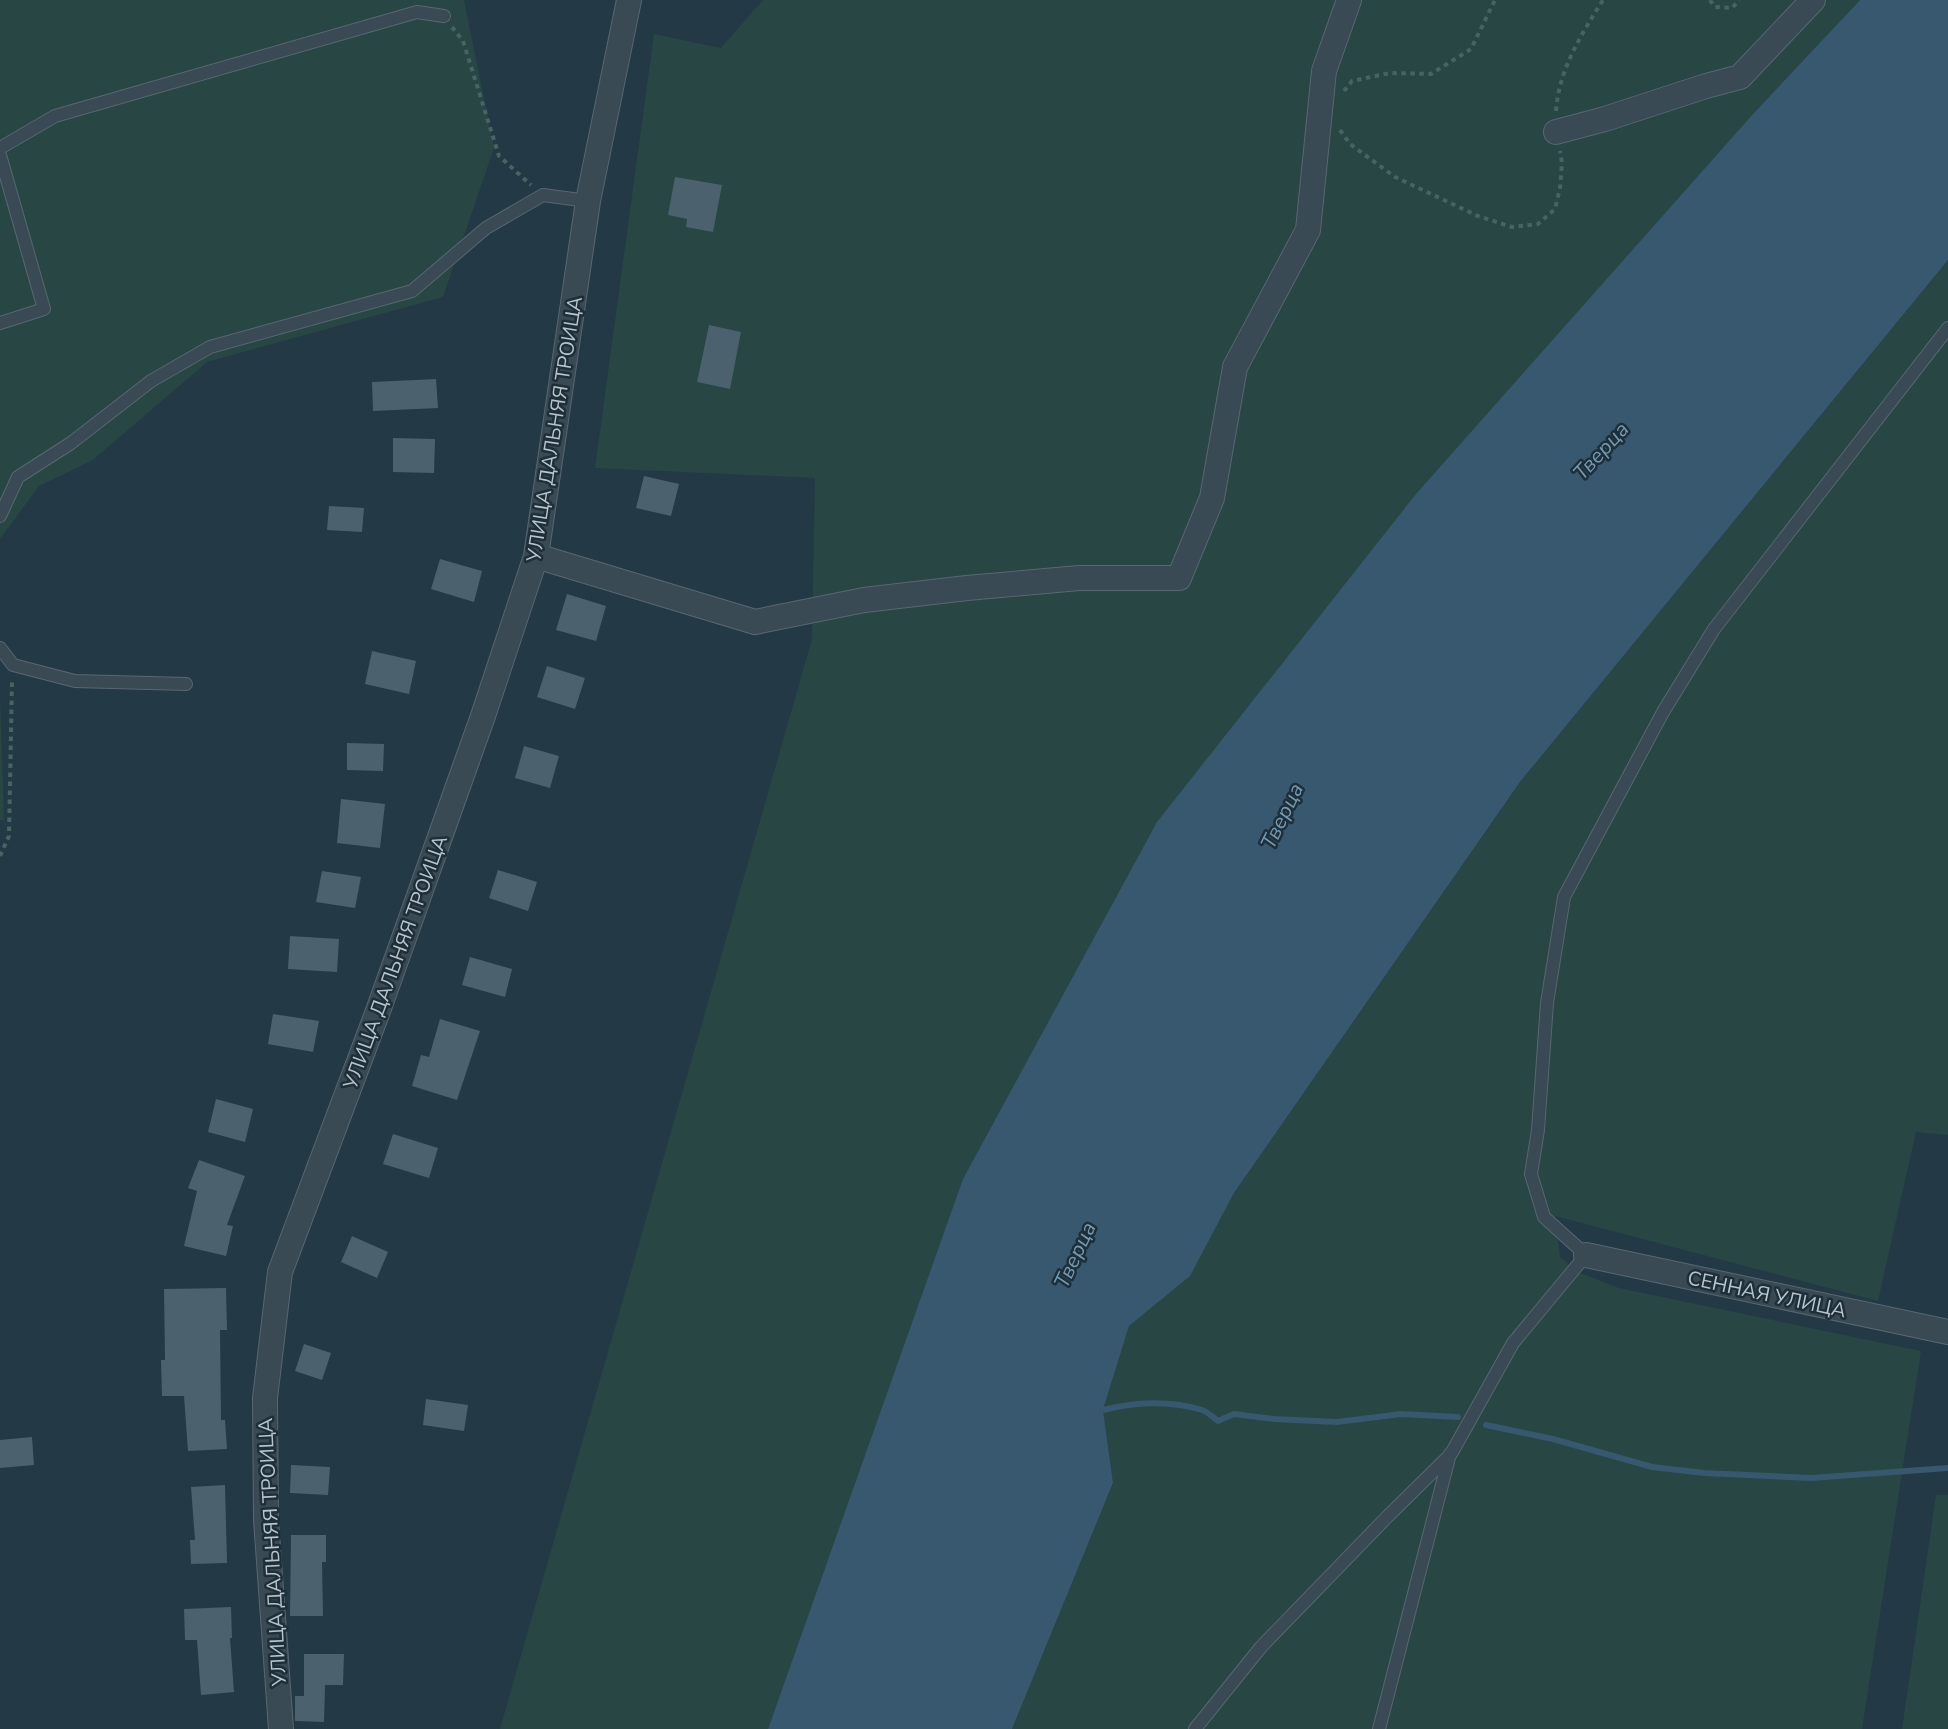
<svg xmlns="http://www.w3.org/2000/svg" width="1948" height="1729" font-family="'Nunito Sans',sans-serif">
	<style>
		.green { fill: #274644 }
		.water { fill: #37586e }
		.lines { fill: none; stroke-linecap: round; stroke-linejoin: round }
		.stream { stroke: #37586e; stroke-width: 6 }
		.building { fill: #4b616e }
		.lane-casing { stroke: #586772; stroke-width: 14 }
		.street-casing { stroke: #586772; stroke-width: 26 }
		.path { stroke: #476462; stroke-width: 4; stroke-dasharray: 4.5 4.5; stroke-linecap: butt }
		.lane { stroke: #394a55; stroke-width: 12 }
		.street { stroke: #394a55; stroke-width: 24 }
		.labels { text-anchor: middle; stroke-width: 5; stroke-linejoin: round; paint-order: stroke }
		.street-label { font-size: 20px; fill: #b7c4ce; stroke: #1e2f3a }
		.water-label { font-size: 21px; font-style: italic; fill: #749bb4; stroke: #1e2f3a }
	</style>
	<rect width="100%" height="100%" fill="#243946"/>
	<path class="green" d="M 0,0 L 464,0 L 494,148 L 443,297 L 207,362 L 93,460 L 39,486 L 0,539 Z
		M 763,0 L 1860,0 L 1753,114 L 808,1620 L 768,1729 L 500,1729 L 812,639 L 815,478 L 595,468 L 654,34 L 721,48 Z
		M 1948,260 L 1948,1135 L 1916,1132 L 1878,1301 L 1555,1216 L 1560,1257 L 1580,1273 L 1619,1288 L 1921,1351 L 1862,1729 L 1012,1729 L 1113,1483 L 1103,1410 L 1129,1326 L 1190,1275 L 1234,1193 L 1520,782 Z
		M 0,696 L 4,820 L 0,820 Z
		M 1936,1495 L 1948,1495 L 1948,1729 L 1902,1729 Z"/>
	<path class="water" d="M 1860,0 L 1948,0 L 1948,260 L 1520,782 L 1234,1193 L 1190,1276 L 1129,1326 L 1103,1410 L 1113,1483 L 1012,1729 L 768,1729 L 963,1179 L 1157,822 L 1416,494 L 1753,114 Z"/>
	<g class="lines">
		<path class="stream" d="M 1103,1410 C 1134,1402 1171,1400 1202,1410 C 1208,1412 1213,1417 1218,1421 L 1234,1414 L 1274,1419 L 1337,1422 L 1401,1414 L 1458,1417
			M 1486,1425 L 1553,1439 L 1652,1467 L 1704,1473 L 1811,1478 L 1948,1468"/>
	</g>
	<path class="building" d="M 675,177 L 722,185 L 713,232 L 686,227 L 687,219 L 668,215 Z
		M 709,325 L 741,332 L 730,389 L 697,382 Z
		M 436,379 L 438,408 L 373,411 L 372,382 Z
		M 393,438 L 435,439 L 434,473 L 393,472 Z
		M 644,476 L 679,484 L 671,516 L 636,508 Z
		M 329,506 L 364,508 L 362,532 L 327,530 Z
		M 440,559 L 482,571 L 474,602 L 431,589 Z
		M 567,594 L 606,606 L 596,641 L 556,630 Z
		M 372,651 L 416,661 L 409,694 L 365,684 Z
		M 547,666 L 585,678 L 575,709 L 537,697 Z
		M 347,743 L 384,744 L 383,771 L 347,770 Z
		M 524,746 L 559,756 L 550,788 L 515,778 Z
		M 341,799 L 385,804 L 380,848 L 337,843 Z
		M 498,870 L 537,882 L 528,911 L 489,898 Z
		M 322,871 L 361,877 L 355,908 L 316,902 Z
		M 290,936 L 339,939 L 337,972 L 288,969 Z
		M 470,957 L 512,969 L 505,997 L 462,985 Z
		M 273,1014 L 319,1021 L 313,1052 L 268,1044 Z
		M 440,1019 L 480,1031 L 457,1100 L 412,1086 L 421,1055 L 429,1057 Z
		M 216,1099 L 253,1109 L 245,1142 L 208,1132 Z
		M 393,1134 L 438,1148 L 429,1178 L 383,1164 Z
		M 199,1160 L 245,1176 L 227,1225 L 233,1226 L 226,1256 L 184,1246 L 197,1191 L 188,1188 Z
		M 352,1236 L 388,1252 L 377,1278 L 341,1262 Z
		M 226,1288 L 227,1330 L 220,1330 L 221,1420 L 225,1420 L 227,1449 L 188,1451 L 184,1396 L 162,1396 L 161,1360 L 165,1360 L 164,1289 Z
		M 304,1344 L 331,1353 L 322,1380 L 295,1371 Z
		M 426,1399 L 468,1405 L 464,1431 L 423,1425 Z
		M 32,1437 L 34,1465 L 0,1468 L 0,1440 Z
		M 291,1465 L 330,1467 L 328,1495 L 290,1493 Z
		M 225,1485 L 227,1563 L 191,1564 L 190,1540 L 195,1540 L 191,1487 Z
		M 291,1535 L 326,1535 L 326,1562 L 322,1562 L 323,1616 L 290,1616 Z
		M 231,1607 L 232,1638 L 230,1638 L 234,1692 L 201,1695 L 197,1640 L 185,1640 L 184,1609 Z
		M 304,1654 L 344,1654 L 343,1685 L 325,1685 L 324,1722 L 295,1721 L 295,1696 L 304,1696 Z"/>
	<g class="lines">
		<g class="lane-casing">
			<path id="lane" d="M 0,148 L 55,116 L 417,12 L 444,16
				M 0,155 L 44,309 L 0,323
				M 0,516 L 18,477 L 71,443 L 151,381 L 210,347 L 412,291 L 486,228 L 543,195 L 588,201
				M 0,648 L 13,665 L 75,681 L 186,684
				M 1195,1729 L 1261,1647 L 1387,1517 L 1451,1454 L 1513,1343 L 1586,1255 L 1544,1217 L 1531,1174 L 1538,1130 L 1547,1003 L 1564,897 L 1663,712 L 1714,629 L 1948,328
				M 1379,1729 L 1450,1454"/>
		</g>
		<g class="street-casing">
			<path id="street" d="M 1556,132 L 1605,119 L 1706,86 L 1740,77 L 1813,0
				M 536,556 L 755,622 L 864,600 L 967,588 L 1079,578 L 1179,578 L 1212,498 L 1235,367 L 1308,230 L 1324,71 L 1349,0
				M 1586,1255 L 1948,1332
				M 281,1729 L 266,1520 L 265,1398 L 280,1272 L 378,1011 L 483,716 L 536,556 L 588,201 L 629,0"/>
		</g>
		<path class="path" d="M 1710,0 L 1715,7 L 1732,8 L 1739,0
			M 452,27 L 463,41 L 499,156 L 531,185
			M 1344,91 L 1352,81 L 1390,73 L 1431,74 L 1471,49 L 1495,0
			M 1556,111 C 1559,69 1581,35 1603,0
			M 1340,130 L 1350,144 L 1395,177 L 1478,216 L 1512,227 L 1538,224 L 1555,209 L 1560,188 L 1562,163 L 1560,151
			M 0,856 L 9,836 L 12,681"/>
		<use href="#lane" class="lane"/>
		<use href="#street" class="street"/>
	</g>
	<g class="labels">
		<g class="street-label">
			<text transform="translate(554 429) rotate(-81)" y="7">УЛИЦА ДАЛЬНЯЯ ТРОИЦА</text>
			<text transform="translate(395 962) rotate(-70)" y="7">УЛИЦА ДАЛЬНЯЯ ТРОИЦА</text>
			<text transform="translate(1767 1294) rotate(12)" y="7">СЕННАЯ УЛИЦА</text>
			<text transform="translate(272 1552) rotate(-93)" y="7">УЛИЦА ДАЛЬНЯЯ ТРОИЦА</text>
		</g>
		<g class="water-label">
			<text transform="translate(1601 451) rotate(-47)" y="7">Тверца</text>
			<text transform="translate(1282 816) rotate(-64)" y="7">Тверца</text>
			<text transform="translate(1075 1255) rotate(-65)" y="7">Тверца</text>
		</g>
	</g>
</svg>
